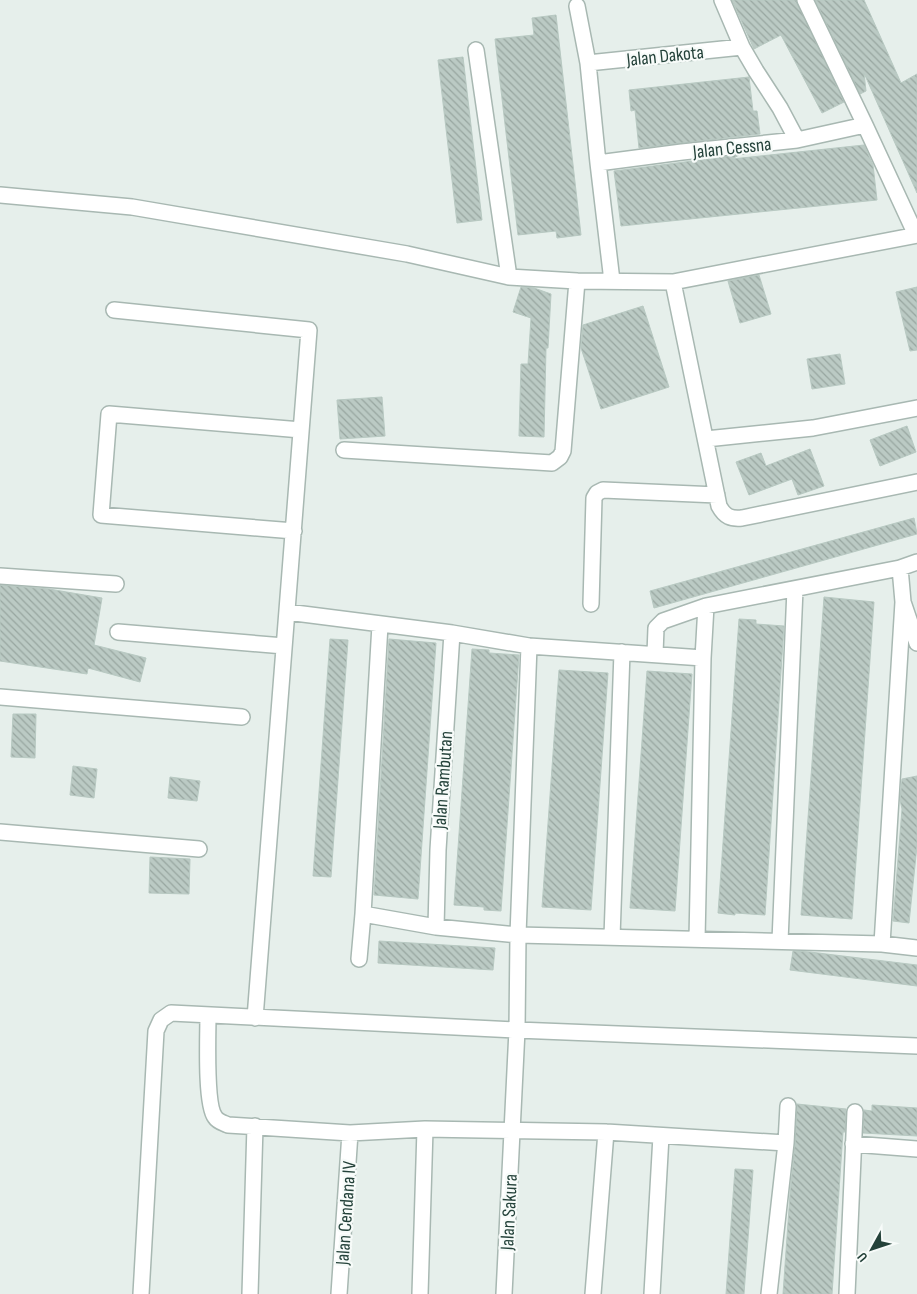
<svg xmlns="http://www.w3.org/2000/svg" width="917" height="1294" font-family="'Sofia Sans Condensed',sans-serif">
	<style>
		.building { fill: url(#building-back-hatch); stroke: #b8c9c2 }
		.lines { fill: none; stroke-linecap: round; stroke-linejoin: round }
		.street-casing { stroke: #a8b8b2; stroke-width: 18 }
		.street { stroke: #fff; stroke-width: 15 }
		.labels { text-anchor: middle; stroke-width: 4.5; stroke-linejoin: round; paint-order: stroke }
		.street-label { font-size: 19px; fill: #24423a; stroke: #f7fbf9 }
	</style>
	<defs>
		<pattern id="building-back-hatch" width="6" height="6" patternUnits="userSpaceOnUse" patternTransform="scale(1.25)"><rect width="6" height="6" fill="#bbcac4"/><path d="M-1 5l2 2M0 0l6 6M5-1l2 2" fill="none" stroke="#98a6a0"/></pattern>
	</defs>
	<rect width="100%" height="100%" fill="#e6efeb"/>
	<path class="building" d="M 732,0 L 796,0 L 844,102 L 822,113 L 781,35 L 754,49 Z
		M 815,0 L 864,0 L 901,83 L 917,74 L 917,193 L 864,73 L 866,91 L 860,94 Z
		M 556,15 L 581,235 L 557,238 L 556,231 L 518,235 L 495,39 L 534,35 L 532,18 Z
		M 463,57 L 482,220 L 457,223 L 438,60 Z
		M 749,77 L 753,111 L 757,111 L 760,134 L 639,148 L 635,110 L 631,111 L 629,90 Z
		M 864,145 L 873,165 L 877,200 L 621,226 L 614,171 L 739,155 L 732,159 Z
		M 759,275 L 771,314 L 740,323 L 728,281 Z
		M 521,287 L 534,288 L 551,294 L 548,348 L 546,348 L 544,437 L 519,436 L 521,364 L 528,364 L 531,318 L 513,312 Z
		M 917,287 L 917,350 L 910,351 L 896,292 Z
		M 643,306 L 669,387 L 601,409 L 581,348 L 583,325 Z
		M 840,354 L 845,384 L 812,389 L 807,359 Z
		M 382,397 L 385,436 L 340,439 L 337,400 Z
		M 907,426 L 916,452 L 880,466 L 870,440 Z
		M 810,449 L 824,486 L 798,495 L 792,479 L 749,495 L 736,462 L 761,453 L 766,466 Z
		M 914,518 L 917,534 L 654,608 L 650,591 Z
		M 0,585 L 49,589 L 102,598 L 94,645 L 146,658 L 140,682 L 88,668 L 87,674 L 0,661 Z
		M 824,597 L 874,602 L 852,919 L 801,915 Z
		M 739,619 L 756,620 L 756,624 L 784,626 L 765,915 L 735,913 L 735,915 L 718,913 Z
		M 330,639 L 348,640 L 331,877 L 313,876 Z
		M 389,639 L 436,643 L 418,899 L 374,895 Z
		M 472,649 L 489,650 L 489,653 L 519,655 L 501,911 L 484,910 L 484,907 L 454,905 Z
		M 559,670 L 608,673 L 591,910 L 542,907 Z
		M 647,671 L 692,674 L 675,911 L 630,908 Z
		M 13,714 L 36,714 L 35,758 L 11,757 Z
		M 73,766 L 97,769 L 94,798 L 70,795 Z
		M 917,776 L 917,846 L 909,923 L 893,921 L 902,809 L 900,800 L 902,779 Z
		M 170,777 L 200,781 L 197,801 L 168,798 Z
		M 150,857 L 190,859 L 189,894 L 149,893 Z
		M 379,941 L 495,948 L 493,970 L 378,963 Z
		M 793,951 L 810,952 L 917,965 L 917,986 L 790,970 Z
		M 797,1104 L 846,1109 L 845,1132 L 843,1132 L 832,1294 L 783,1294 L 790,1194 L 795,1144 Z
		M 872,1105 L 917,1108 L 917,1136 L 863,1133 L 864,1110 L 872,1111 Z
		M 735,1169 L 753,1170 L 748,1239 L 744,1294 L 726,1294 Z"/>
	<g class="lines">
		<g class="street-casing">
			<path id="street" d="M 722,0 L 742,47 L 756,71 L 780,108 L 797,140
				M 805,0 L 865,125 L 916,235
				M 577,6 L 588,63 L 598,163 L 612,281
				M 476,50 L 509,277
				M 588,63 L 742,47
				M 598,163 L 682,152 L 797,140 L 865,125
				M 0,195 L 132,207 L 407,254 L 509,277 L 577,281 L 673,282 L 917,235
				M 673,282 L 719,506 C 725,517 731,519 742,518 L 917,482
				M 114,310 L 309,330 L 255,1018
				M 706,439 L 813,428 L 917,408
				M 344,450 L 552,463 L 560,457 L 563,451 L 577,281
				M 294,531 L 101,515 L 109,414 L 301,430
				M 900,568 L 903,602 L 917,643
				M 0,576 L 116,584
				M 591,604 L 594,498 L 597,493 L 603,490 L 717,495
				M 287,612 L 452,633 L 529,646 L 703,658
				M 118,632 L 284,646
				M 655,654 L 656,628 L 663,621 L 706,606 L 900,568 L 917,562
				M 0,697 L 242,717
				M 0,832 L 199,849
				M 363,914 L 436,927 L 518,935 L 882,944 L 917,948
				M 436,927 L 438,850 L 452,633
				M 612,937 L 622,652
				M 697,939 L 703,658 L 706,606
				M 780,941 L 795,589
				M 882,944 L 903,602
				M 359,959 L 363,914 L 380,625
				M 208,1015 C 208,1034 205,1104 215,1117 C 218,1122 224,1123 228,1125 L 350,1133 L 425,1129
				M 853,1144 L 917,1149
				M 141,1294 L 156,1031 L 161,1020 L 171,1013 L 517,1030 L 917,1046
				M 250,1294 L 255,1126
				M 339,1294 L 350,1133
				M 420,1294 L 425,1129 L 606,1132 L 786,1143
				M 504,1294 L 517,1030 L 518,935 L 529,646
				M 593,1294 L 606,1132
				M 652,1294 L 661,1136
				M 769,1294 L 786,1143 L 788,1106
				M 847,1294 L 855,1112"/>
		</g>
		<use href="#street" class="street"/>
	</g>
	<g class="labels">
		<g class="street-label">
			<text transform="translate(665 55) rotate(-6)" y="7">Jalan Dakota</text>
			<text transform="translate(732 147) rotate(-6)" y="7">Jalan Cessna</text>
			<text transform="translate(442 780) rotate(-86)" y="7">Jalan Rambutan</text>
			<text transform="translate(508 1212) rotate(-87)" y="7">Jalan Sakura</text>
			<text transform="translate(345 1213) rotate(-86)" y="7">Jalan Cendana IV</text>
		</g>
	</g>
	<g transform="translate(872 1249) rotate(230)" stroke="#f7fbf9" stroke-width="4" paint-order="stroke">
	<path d="M0-4L9 19L0 12L-9 19Z" fill="#24423a"/>
	<text y="-8" font-size="14" font-weight="bold" text-anchor="middle" fill="#24423a">U</text>
	</g>
</svg>
